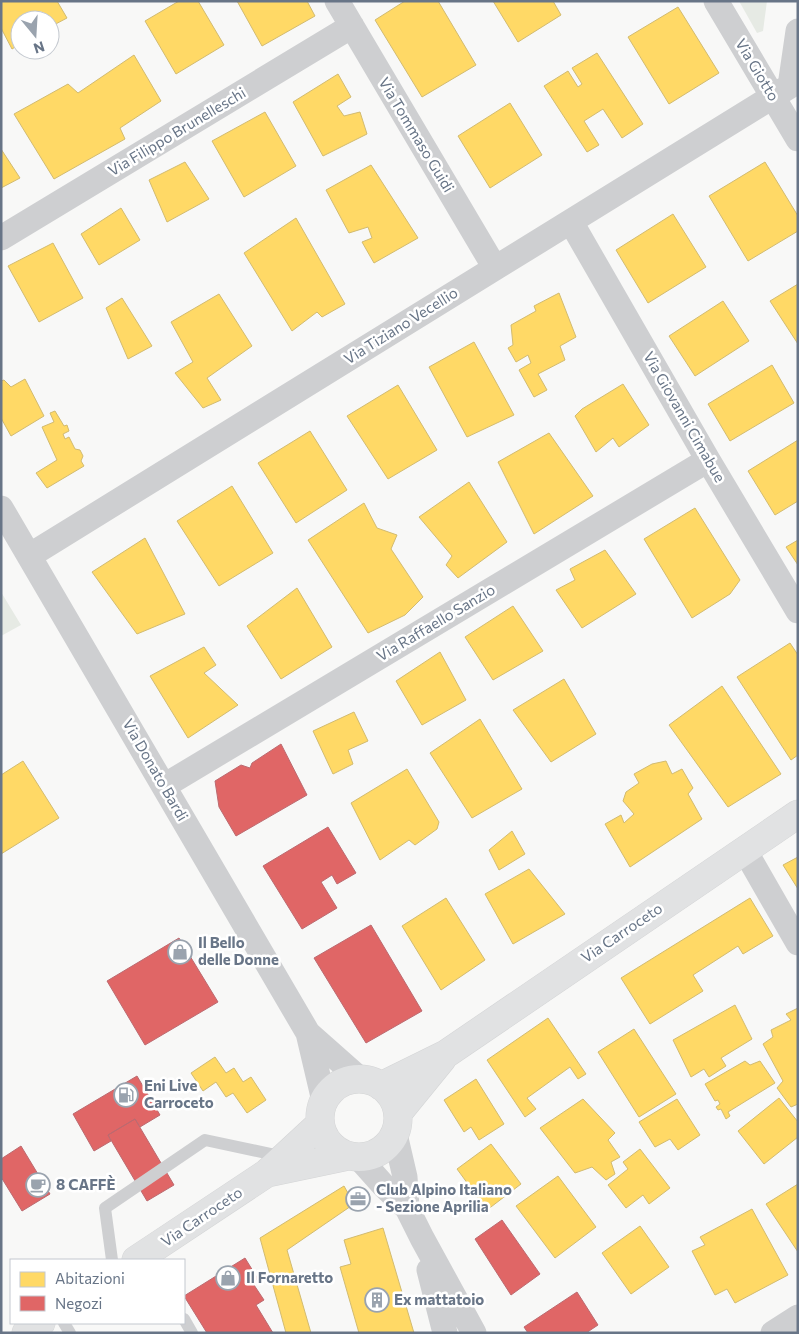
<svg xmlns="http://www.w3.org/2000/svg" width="799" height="1334" font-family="Commissioner,sans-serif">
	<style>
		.green { fill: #e6eae4 }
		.homes { fill: #ffd966; stroke: #d2bb70 }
		.shops { fill: #e06666; stroke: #bc6a70 }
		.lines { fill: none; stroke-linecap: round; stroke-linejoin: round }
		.secondary-casing { stroke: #d4d5d6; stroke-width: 29 }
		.lane { stroke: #cecfd1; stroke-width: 12 }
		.street { stroke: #cecfd1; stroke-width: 25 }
		.secondary { stroke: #e1e2e3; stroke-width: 28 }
		.labels { text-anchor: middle; stroke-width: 5; stroke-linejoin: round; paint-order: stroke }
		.street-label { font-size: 15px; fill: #687587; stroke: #fff }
		.poi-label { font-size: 15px; font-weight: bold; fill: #687587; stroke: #fff; text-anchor: start }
	</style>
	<rect width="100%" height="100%" fill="#f8f8f7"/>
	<path class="green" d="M 739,1 L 767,1 L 763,31 L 757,33 Z
		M 1,592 L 21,625 L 1,636 Z"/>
	<path class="homes" d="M 1,1 L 57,1 L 67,18 L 50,27 L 50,20 L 20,20 L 20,44 L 12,49 L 1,28 Z
		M 179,1 L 198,1 L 224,45 L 176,74 L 145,21 Z
		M 237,1 L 307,1 L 315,16 L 262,46 Z
		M 405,1 L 438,1 L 476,65 L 422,97 L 375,20 Z
		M 493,1 L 553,1 L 561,15 L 518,42 Z
		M 678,7 L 719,73 L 669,104 L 628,37 Z
		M 597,53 L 643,124 L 622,138 L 603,109 L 584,121 L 599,145 L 587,152 L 544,86 L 568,71 L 578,87 L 582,84 L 572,68 Z
		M 134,55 L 161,101 L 120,128 L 125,139 L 54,179 L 14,114 L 68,84 L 78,93 Z
		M 338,74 L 351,97 L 337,106 L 344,116 L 360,112 L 367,134 L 323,156 L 293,102 Z
		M 510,103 L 542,155 L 490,188 L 458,136 Z
		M 265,112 L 296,166 L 244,197 L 212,141 Z
		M 1,149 L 20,178 L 1,188 Z
		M 185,162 L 209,199 L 167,222 L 149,180 Z
		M 765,162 L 798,216 L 798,231 L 748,261 L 709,196 Z
		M 371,165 L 418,238 L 374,263 L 362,242 L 372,238 L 368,227 L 349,233 L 326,190 Z
		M 121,208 L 140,240 L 99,265 L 81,234 Z
		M 673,214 L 706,267 L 648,303 L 616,250 Z
		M 296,218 L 345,304 L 322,317 L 317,312 L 292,331 L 244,253 Z
		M 53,243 L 83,298 L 39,322 L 8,266 Z
		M 798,284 L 798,344 L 770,301 Z
		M 559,293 L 576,337 L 560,346 L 565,360 L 538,374 L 547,390 L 534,397 L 519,370 L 531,363 L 528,355 L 516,362 L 508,348 L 513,345 L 511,325 L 536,311 L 534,306 Z
		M 219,294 L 252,346 L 207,378 L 221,400 L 203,408 L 175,373 L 193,362 L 171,322 Z
		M 122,298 L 152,346 L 128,359 L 106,308 Z
		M 723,301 L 749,341 L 695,376 L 669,336 Z
		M 474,342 L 514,415 L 467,437 L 429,367 Z
		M 772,365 L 794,403 L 730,441 L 708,404 Z
		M 25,379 L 44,416 L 11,436 L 1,418 L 1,381 L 4,380 L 11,387 Z
		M 623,384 L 649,425 L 619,447 L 613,438 L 596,452 L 575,416 L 582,409 Z
		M 398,385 L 437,450 L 388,479 L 347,416 Z
		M 55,411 L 64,426 L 67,425 L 69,431 L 63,434 L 65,439 L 69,437 L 75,449 L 80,450 L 83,456 L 81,461 L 84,466 L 47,488 L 36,473 L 57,460 L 42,427 L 54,422 L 50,413 Z
		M 310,431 L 347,490 L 296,523 L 258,463 Z
		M 549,433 L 593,496 L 534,534 L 498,462 Z
		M 798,440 L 798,501 L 775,515 L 748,471 Z
		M 469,482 L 507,542 L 458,578 L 446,565 L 452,556 L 419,517 Z
		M 232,486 L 273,553 L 219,586 L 177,521 Z
		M 364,503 L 377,528 L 397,535 L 391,549 L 423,597 L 405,615 L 368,633 L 308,540 Z
		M 695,508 L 740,580 L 730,594 L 692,618 L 644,539 Z
		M 145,538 L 185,614 L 137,634 L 92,572 Z
		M 798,540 L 798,565 L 786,547 Z
		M 605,550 L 636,594 L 582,628 L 556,590 L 575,580 L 570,569 Z
		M 297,588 L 332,647 L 281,679 L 247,626 Z
		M 513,606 L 543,651 L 493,680 L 465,637 Z
		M 790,643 L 798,655 L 798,755 L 791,760 L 737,677 Z
		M 204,647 L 216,665 L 204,673 L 238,705 L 188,738 L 150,676 Z
		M 440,652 L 466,700 L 422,725 L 396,681 Z
		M 564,679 L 596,734 L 551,762 L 513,710 Z
		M 722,686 L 781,774 L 728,807 L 669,725 Z
		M 354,712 L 368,741 L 348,750 L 353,764 L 333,774 L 313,731 Z
		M 480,719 L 522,789 L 472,818 L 430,753 Z
		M 23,761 L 59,818 L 1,854 L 1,775 Z
		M 666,761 L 672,774 L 682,769 L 693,788 L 688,794 L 702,819 L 630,867 L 605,824 L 621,815 L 624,823 L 634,814 L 623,801 L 626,792 L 639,783 L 634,774 L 652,764 Z
		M 407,769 L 439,822 L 437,829 L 415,845 L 409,840 L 380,860 L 351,803 Z
		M 512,831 L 525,854 L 499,870 L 489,850 Z
		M 798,857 L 798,889 L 783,865 Z
		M 529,869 L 565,914 L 513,944 L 485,894 Z
		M 446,898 L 485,960 L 441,990 L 402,926 Z
		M 750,898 L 773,936 L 743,954 L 738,946 L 693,975 L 703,991 L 650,1024 L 621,978 Z
		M 735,1005 L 752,1039 L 721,1058 L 726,1066 L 709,1077 L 704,1069 L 691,1077 L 673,1040 Z
		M 798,1008 L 798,1104 L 791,1107 L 777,1088 L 783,1081 L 763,1044 L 773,1037 L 771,1030 L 791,1020 L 786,1014 Z
		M 548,1018 L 586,1074 L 578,1079 L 570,1067 L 527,1098 L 536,1109 L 525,1117 L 487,1060 Z
		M 634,1029 L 676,1094 L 639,1117 L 598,1052 Z
		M 215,1057 L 226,1073 L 234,1068 L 243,1082 L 251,1077 L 266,1100 L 247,1113 L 233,1093 L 226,1097 L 216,1082 L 203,1091 L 191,1073 Z
		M 745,1061 L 750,1065 L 760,1061 L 775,1083 L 728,1112 L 730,1116 L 726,1119 L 721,1109 L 718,1110 L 716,1107 L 720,1104 L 718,1100 L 715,1101 L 705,1084 Z
		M 476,1079 L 504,1124 L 479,1140 L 471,1127 L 464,1132 L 444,1100 Z
		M 779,1098 L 798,1122 L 798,1137 L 764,1164 L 738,1131 Z
		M 583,1099 L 615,1133 L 608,1140 L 620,1157 L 611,1162 L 615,1174 L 606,1180 L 592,1167 L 575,1173 L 540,1128 Z
		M 677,1099 L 700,1135 L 678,1150 L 670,1139 L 655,1147 L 639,1122 Z
		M 491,1144 L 521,1184 L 487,1210 L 457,1169 Z
		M 640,1149 L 670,1188 L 649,1204 L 643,1195 L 626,1208 L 608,1185 L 628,1169 L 623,1162 Z
		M 558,1176 L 596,1227 L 555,1258 L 516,1206 Z
		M 798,1184 L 798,1252 L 766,1204 Z
		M 344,1186 L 354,1204 L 287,1250 L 311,1333 L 286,1333 L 260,1238 Z
		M 752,1209 L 788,1275 L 735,1303 L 727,1289 L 715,1295 L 692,1251 L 705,1245 L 700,1237 Z
		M 640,1226 L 669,1267 L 631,1294 L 602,1253 Z
		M 383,1228 L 414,1333 L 359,1333 L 340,1267 L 351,1264 L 344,1240 Z"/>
	<path class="shops" d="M 281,744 L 307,795 L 236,836 L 219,807 L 215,781 L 241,765 L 250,768 L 252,763 Z
		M 328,827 L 356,873 L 337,884 L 332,875 L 321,882 L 337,908 L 302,929 L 263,866 Z
		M 371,925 L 422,1011 L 366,1043 L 314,958 Z
		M 179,938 L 218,1002 L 145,1045 L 107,981 Z
		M 137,1076 L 160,1115 L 140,1127 L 135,1119 L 108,1135 L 111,1141 L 94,1151 L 73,1114 Z
		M 135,1119 L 174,1185 L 147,1201 L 108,1135 Z
		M 21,1146 L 50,1194 L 22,1211 L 1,1177 L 1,1159 Z
		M 502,1220 L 540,1274 L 511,1295 L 475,1239 Z
		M 245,1258 L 258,1279 L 252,1282 L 264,1300 L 256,1305 L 273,1333 L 207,1333 L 184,1296 Z
		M 577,1292 L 598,1325 L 586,1333 L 528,1333 L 524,1327 Z"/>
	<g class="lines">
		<g class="secondary-casing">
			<path id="secondary" d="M320 1118a39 39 0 1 1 78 0a39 39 0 1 1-78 0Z
				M 381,1086 L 446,1054 L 798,814
				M 398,1113 L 442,1059
				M 267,1173 L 348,1156
				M 136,1260 L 267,1173 L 320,1124
				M 26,1333 L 41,1323"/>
		</g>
		<path class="lane" d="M 112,1260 L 105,1208 L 205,1140 L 285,1157
			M 184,1319 L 192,1333
			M 64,1323 L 70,1333"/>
		<path class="street" d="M 337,1 L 495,268
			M 716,1 L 798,139
			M 571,222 L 708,460 L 798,611
			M 1,238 L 352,26
			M 1,508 L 308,1033 L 324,1101
			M 29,556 L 790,86 L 798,31
			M 164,786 L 708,460
			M 744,849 L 798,943
			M 308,1033 L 360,1079
			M 395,1134 L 405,1177 L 407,1208
			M 359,1158 L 384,1186 L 407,1208 L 422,1238 L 474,1333
			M 429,1270 L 445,1333
			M 773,1333 L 798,1317"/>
		<use href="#secondary" class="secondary"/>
	</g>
	<defs>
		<g id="shop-ring" transform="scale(1.25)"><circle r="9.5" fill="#fff" stroke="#9aa3ae" stroke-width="1.5"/><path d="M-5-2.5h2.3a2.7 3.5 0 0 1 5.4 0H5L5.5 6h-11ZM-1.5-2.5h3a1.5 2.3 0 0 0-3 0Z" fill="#9aa3ae"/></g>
		<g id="fuel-ring" transform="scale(1.25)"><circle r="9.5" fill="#fff" stroke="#9aa3ae" stroke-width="1.5"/><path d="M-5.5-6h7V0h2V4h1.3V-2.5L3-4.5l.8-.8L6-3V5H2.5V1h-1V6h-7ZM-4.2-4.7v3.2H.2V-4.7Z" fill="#9aa3ae"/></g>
		<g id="cafe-ring" transform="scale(1.25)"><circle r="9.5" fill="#fff" stroke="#9aa3ae" stroke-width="1.5"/><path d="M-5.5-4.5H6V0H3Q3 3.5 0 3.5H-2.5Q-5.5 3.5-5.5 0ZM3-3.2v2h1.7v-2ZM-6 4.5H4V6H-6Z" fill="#9aa3ae"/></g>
		<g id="office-ring" transform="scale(1.25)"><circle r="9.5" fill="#fff" stroke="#9aa3ae" stroke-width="1.5"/><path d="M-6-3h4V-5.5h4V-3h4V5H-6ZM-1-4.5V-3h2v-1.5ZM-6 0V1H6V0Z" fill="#9aa3ae"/></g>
		<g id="building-ring" transform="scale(1.25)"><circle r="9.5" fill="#fff" stroke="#9aa3ae" stroke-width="1.5"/><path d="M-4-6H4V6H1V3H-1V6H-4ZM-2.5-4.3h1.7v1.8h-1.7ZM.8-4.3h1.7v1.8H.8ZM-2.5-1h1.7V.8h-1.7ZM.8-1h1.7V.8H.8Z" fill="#9aa3ae"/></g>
	</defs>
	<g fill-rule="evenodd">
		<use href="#shop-ring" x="180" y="952"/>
		<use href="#fuel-ring" x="126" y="1095"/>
		<use href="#cafe-ring" x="38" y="1185"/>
		<use href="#office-ring" x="358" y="1199"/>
		<use href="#shop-ring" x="228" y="1278"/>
		<use href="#building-ring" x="377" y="1300"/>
	</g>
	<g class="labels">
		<g class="street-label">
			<text transform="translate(757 70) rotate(59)" y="5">Via Giotto</text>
			<text transform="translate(177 132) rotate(-31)" y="5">Via Filippo Brunelleschi</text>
			<text transform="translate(416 135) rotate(59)" y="5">Via Tommaso Guidi</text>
			<text transform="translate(401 326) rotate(-32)" y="5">Via Tiziano Vecellio</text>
			<text transform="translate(684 417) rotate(60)" y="5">Via Giovanni Cimabue</text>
			<text transform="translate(436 623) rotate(-31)" y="5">Via Raffaello Sanzio</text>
			<text transform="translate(155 770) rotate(60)" y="5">Via Donato Bardi</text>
			<text transform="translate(622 933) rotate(-34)" y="5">Via Carroceto</text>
			<text transform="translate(202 1217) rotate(-34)" y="5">Via Carroceto</text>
		</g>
		<g class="poi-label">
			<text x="198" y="948">Il Bello<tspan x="198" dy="17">delle Donne</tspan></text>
			<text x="144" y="1091">Eni Live<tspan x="144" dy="17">Carroceto</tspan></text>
			<text x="56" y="1190">8 CAFFÈ</text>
			<text x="376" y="1195">Club Alpino Italiano<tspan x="376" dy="17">- Sezione Aprilia</tspan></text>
			<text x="246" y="1283">Il Fornaretto</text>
			<text x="394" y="1305">Ex mattatoio</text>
		</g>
	</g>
	<rect width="799" height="1334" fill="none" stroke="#687587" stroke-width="5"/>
	<rect x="10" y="1259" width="175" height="65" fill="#ffffff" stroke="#c3c8cf"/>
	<rect x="20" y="1272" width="25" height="15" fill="#ffd966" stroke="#c3c8cf"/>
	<text x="55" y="1284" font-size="15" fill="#687587">Abitazioni</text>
	<rect x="20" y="1296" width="25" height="15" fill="#e06666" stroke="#c3c8cf"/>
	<text x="55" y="1309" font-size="15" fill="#687587">Negozi</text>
	<g transform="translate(35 35) rotate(162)"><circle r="24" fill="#ffffff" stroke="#c3c8cf"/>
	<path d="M0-4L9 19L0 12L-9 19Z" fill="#9aa3ae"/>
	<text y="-8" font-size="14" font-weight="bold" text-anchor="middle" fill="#687587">N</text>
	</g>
</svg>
